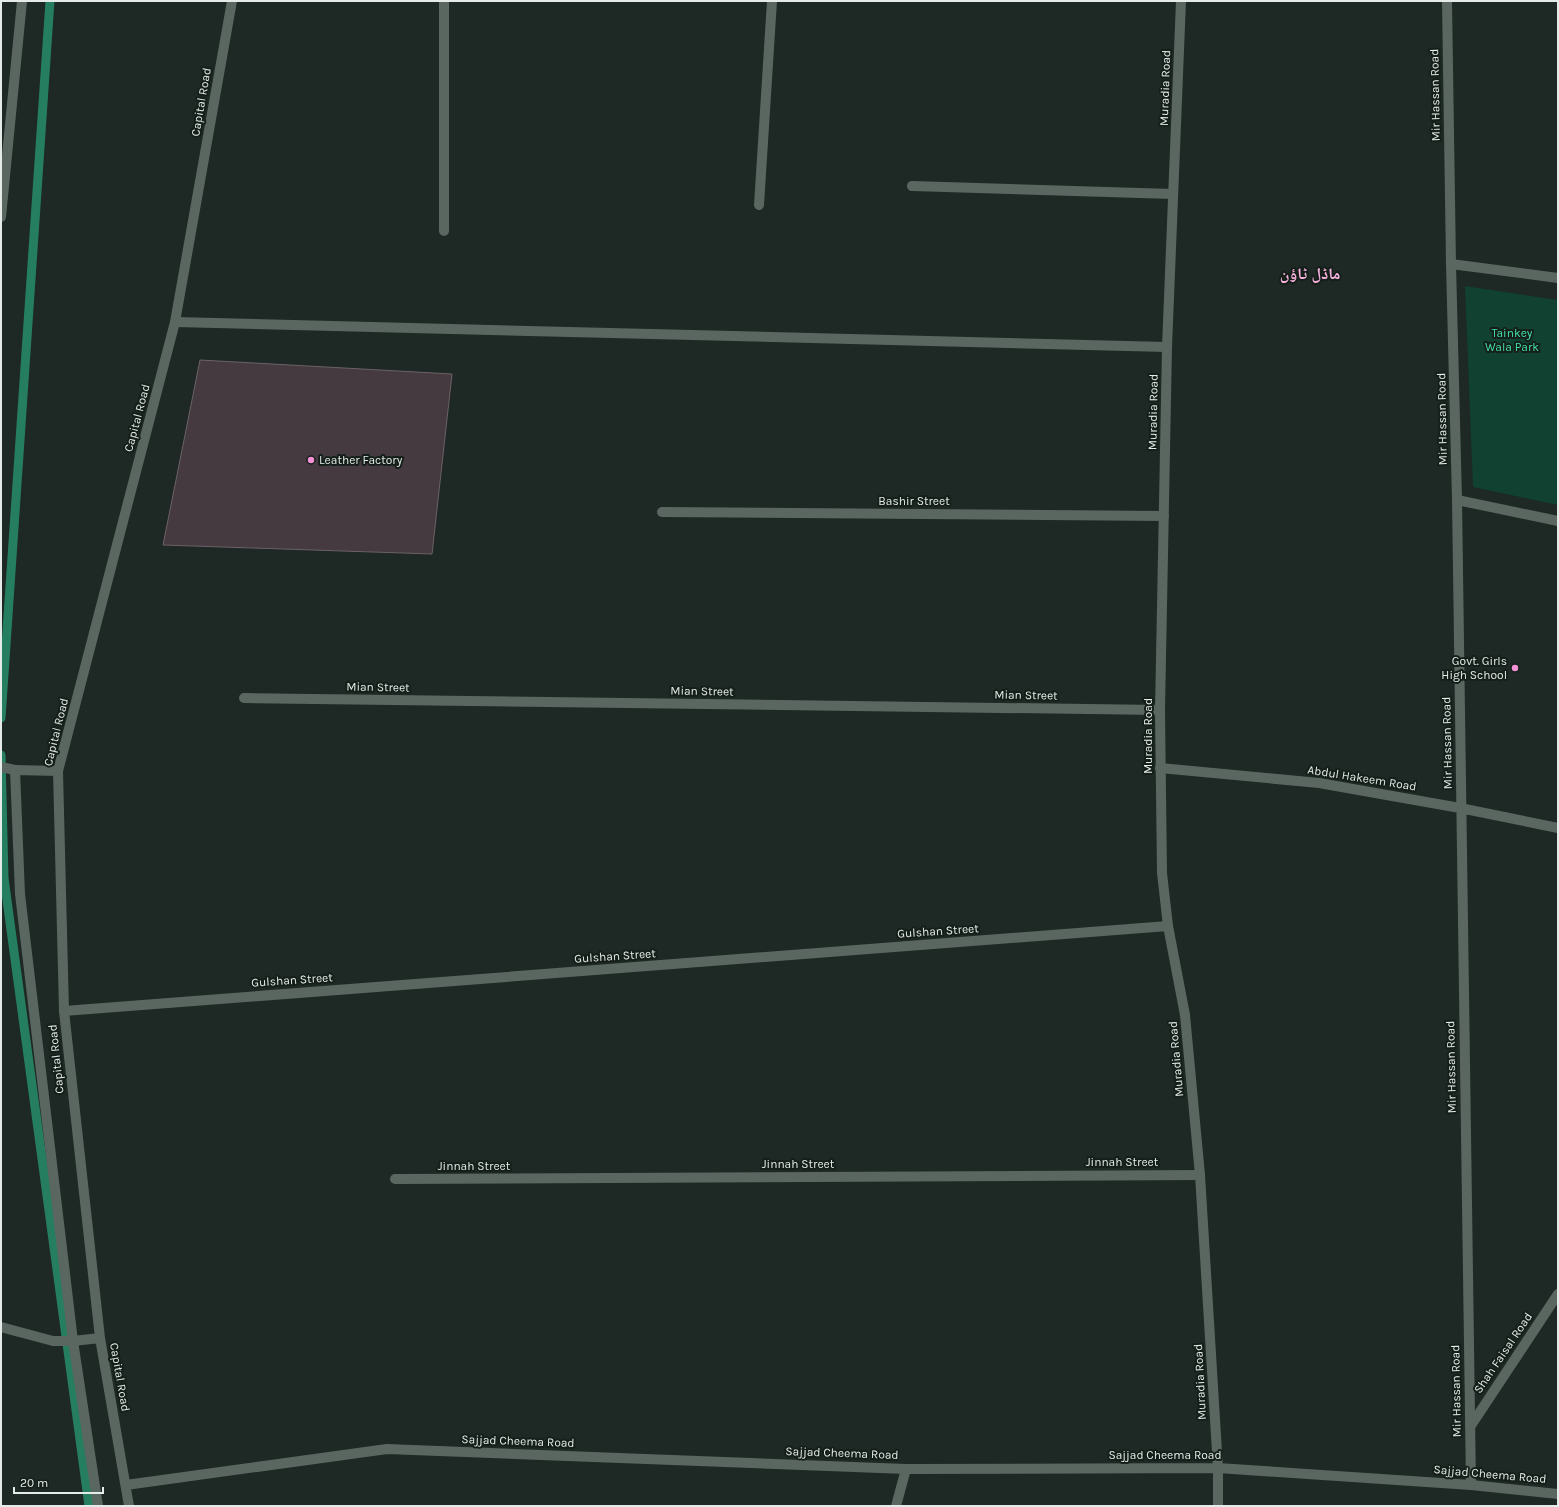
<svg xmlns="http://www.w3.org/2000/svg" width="1559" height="1507" font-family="Karla,'Noto Naskh Arabic',sans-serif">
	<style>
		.green { fill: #104131 }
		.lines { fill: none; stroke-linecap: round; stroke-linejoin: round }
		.stream { stroke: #267e60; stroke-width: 9 }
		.building { fill: #443a40; stroke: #6c6168 }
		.service { stroke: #5a6660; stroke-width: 10 }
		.minor { stroke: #5a6660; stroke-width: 10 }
		.tertiary { stroke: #5a6660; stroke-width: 10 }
		.poi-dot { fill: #f491d4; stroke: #151f1a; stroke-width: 1.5 }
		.labels { text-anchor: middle; stroke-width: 4; stroke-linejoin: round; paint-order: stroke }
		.street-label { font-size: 12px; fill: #e4ebe8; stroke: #151f1a }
		.park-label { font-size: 12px; fill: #43e0ac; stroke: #151f1a }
		.poi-label { font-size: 12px; fill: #e4ebe8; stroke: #151f1a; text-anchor: start }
		.district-label { font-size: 16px; font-weight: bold; fill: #f6b0dd; stroke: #151f1a }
	</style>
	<rect width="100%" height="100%" fill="#1e2824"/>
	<path class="green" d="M 1465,286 L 1558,300 L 1558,505 L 1473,487 Z"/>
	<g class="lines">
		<path class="stream" d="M 1,718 L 50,1
			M 1,755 L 4,878 L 89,1506"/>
	</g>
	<path class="building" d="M 200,360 L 452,374 L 432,554 L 163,545 Z"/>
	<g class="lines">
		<path class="service" d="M 1457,500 L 1558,521"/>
		<path class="minor" d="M 1447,1 L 1451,264 L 1457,500 L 1471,1485
			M 912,186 L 1173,194
			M 759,205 L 772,1
			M 1,217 L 22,1
			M 444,231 L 444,1
			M 1451,264 L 1558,278
			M 175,322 L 1167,347
			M 662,512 L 1164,516
			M 244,698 L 1160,710
			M 1,767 L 15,770
			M 1160,768 L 1319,783 L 1460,808 L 1558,828
			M 64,1011 L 1168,926
			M 395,1179 L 1200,1175
			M 1,1327 L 53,1341 L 73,1341
			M 1470,1427 L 1558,1294
			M 1218,1468 L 1218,1506
			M 896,1506 L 906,1469"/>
		<path class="tertiary" d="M 1181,1 L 1167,347 L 1160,710 L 1162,873 L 1168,926 L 1185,1015 L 1200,1175 L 1218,1468
			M 58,771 L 15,770 L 20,894 L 73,1341 L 98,1506
			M 73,1341 L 100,1338
			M 126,1485 L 387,1449 L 906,1469 L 1218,1468 L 1471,1485 L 1558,1494
			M 129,1506 L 100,1338 L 64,1011 L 58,771 L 175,322 L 232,1"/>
	</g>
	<g class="poi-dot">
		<circle cx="311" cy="460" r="4"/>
		<circle cx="1515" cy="668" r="4"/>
	</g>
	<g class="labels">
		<g class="street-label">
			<text transform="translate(1165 88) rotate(-88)" y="4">Muradia Road</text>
			<text transform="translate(1435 95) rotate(-91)" y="4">Mir Hassan Road</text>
			<text transform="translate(201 102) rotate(-80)" y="4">Capital Road</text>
			<text transform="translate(1153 412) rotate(-89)" y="4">Muradia Road</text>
			<text transform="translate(137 418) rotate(-75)" y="4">Capital Road</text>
			<text transform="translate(1442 419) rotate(-91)" y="4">Mir Hassan Road</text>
			<text x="914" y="505">Bashir Street</text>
			<text transform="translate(378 687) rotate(1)" y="4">Mian Street</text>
			<text transform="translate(702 691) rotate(1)" y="4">Mian Street</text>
			<text transform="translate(1026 695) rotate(1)" y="4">Mian Street</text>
			<text transform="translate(56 732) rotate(-76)" y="4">Capital Road</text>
			<text transform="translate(1148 736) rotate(-90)" y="4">Muradia Road</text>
			<text transform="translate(1447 743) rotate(-91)" y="4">Mir Hassan Road</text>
			<text transform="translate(1362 778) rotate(9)" y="4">Abdul Hakeem Road</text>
			<text transform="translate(938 931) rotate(-4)" y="4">Gulshan Street</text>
			<text transform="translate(615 956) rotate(-4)" y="4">Gulshan Street</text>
			<text transform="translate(292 980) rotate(-4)" y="4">Gulshan Street</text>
			<text transform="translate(56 1059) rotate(-96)" y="4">Capital Road</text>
			<text transform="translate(1176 1059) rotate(-95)" y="4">Muradia Road</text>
			<text transform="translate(1451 1067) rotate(-91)" y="4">Mir Hassan Road</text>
			<text x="1122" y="1166">Jinnah Street</text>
			<text x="798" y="1168">Jinnah Street</text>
			<text x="474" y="1170">Jinnah Street</text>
			<text transform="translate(1503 1353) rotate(-56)" y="4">Shah Faisal Road</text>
			<text transform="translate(120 1377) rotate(80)" y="4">Capital Road</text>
			<text transform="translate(1200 1382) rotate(-93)" y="4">Muradia Road</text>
			<text transform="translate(1456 1391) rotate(-91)" y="4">Mir Hassan Road</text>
			<text transform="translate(518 1441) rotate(2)" y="4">Sajjad Cheema Road</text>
			<text transform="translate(842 1453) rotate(2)" y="4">Sajjad Cheema Road</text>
			<text x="1165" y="1459">Sajjad Cheema Road</text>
			<text transform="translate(1490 1474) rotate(5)" y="4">Sajjad Cheema Road</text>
		</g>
		<g class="park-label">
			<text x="1512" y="337">Tainkey<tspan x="1512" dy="14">Wala Park</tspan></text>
		</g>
		<g class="poi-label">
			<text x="319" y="464">Leather Factory</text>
			<text x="1507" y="665" text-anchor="end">Govt. Girls<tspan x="1507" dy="14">High School</tspan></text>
		</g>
		<g class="district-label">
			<text x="1310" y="279">ماڈل ٹاؤن</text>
		</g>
	</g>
	<rect width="1559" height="1507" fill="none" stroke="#e4ebe8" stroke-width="4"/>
	<path d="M14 1487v6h89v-6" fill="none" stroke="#e4ebe8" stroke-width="2"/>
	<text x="20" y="1487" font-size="12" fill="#e4ebe8" stroke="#151f1a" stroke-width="3" paint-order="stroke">20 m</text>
</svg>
